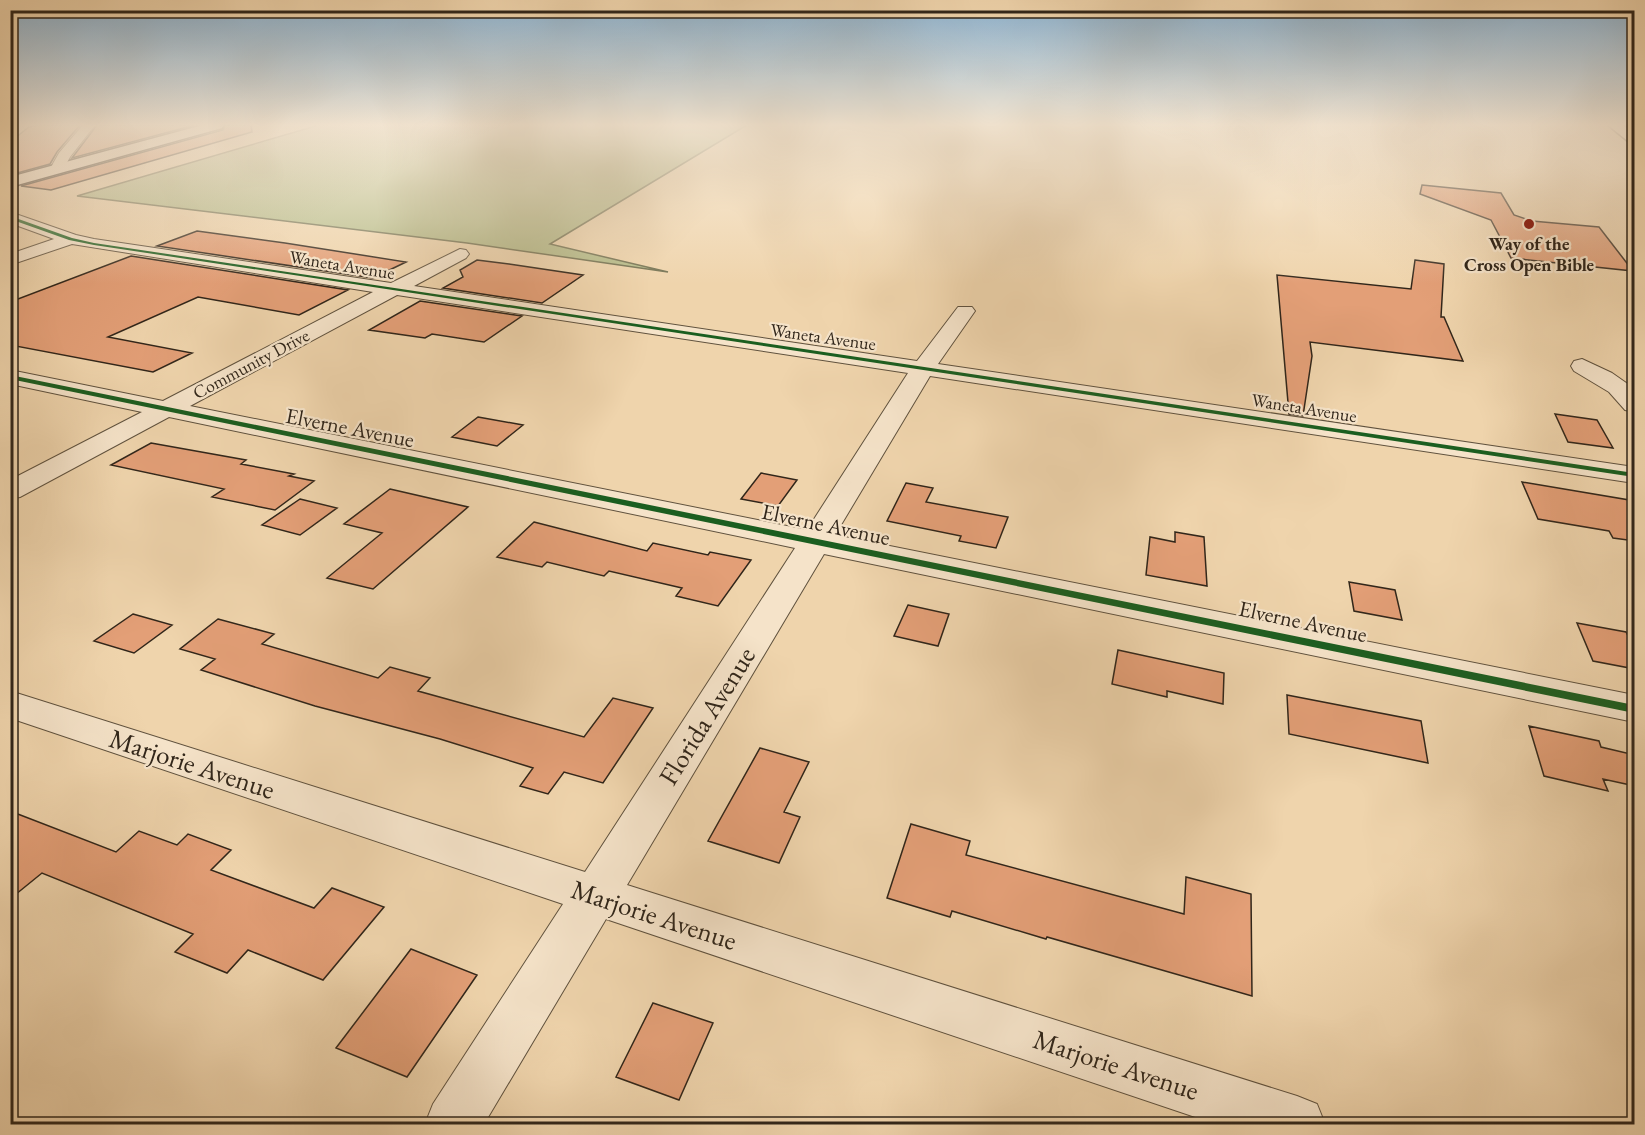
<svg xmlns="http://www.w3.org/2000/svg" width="1645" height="1135" font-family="'EB Garamond',serif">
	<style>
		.green { fill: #b7bd8b; stroke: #747252; stroke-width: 1.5 }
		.building { fill: #e39f77; stroke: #31261a; stroke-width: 1.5 }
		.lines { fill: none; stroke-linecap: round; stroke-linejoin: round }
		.street-casing { stroke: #60523e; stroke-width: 2 }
		.secondary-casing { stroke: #31261a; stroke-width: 3 }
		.street { fill: #f5e3c9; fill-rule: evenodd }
		.secondary { fill: #f5e3c9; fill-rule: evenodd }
		.cycleway-casing { stroke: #f5e3c9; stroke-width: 4 }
		.cycleway { fill: #1b5e20; fill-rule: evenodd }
		.poi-dot { fill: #8f2418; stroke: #f5e3c9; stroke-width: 2 }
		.labels { text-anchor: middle; stroke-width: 4.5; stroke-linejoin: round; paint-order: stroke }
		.far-poi-label { font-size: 18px; font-weight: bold; fill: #31261a; stroke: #f5e3c9 }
		.far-street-label { font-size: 18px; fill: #31261a; stroke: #f5e3c9 }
		.street-label { font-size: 22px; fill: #31261a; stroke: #f5e3c9 }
		.near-street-label { font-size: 27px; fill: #31261a; stroke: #f5e3c9 }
	</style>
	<rect width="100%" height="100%" fill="#efd4ac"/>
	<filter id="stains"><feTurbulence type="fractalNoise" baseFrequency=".00333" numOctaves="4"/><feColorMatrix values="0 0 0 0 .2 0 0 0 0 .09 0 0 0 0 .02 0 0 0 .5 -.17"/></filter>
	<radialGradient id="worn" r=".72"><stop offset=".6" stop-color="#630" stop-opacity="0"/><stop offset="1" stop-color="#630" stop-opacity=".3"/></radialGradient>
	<path class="green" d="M 319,125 L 747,125 L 550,244 L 668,272 L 467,243 L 77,196 Z"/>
	<path class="building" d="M 38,125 L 80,125 L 57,152 L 50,164 L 10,175 L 10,142 L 29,127 Z
		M 97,125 L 195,125 L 72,158 Z
		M 225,125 L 251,125 L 252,132 L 51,190 L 21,186 L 223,130 Z
		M 1422,185 L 1501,193 L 1514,215 L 1532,221 L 1599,227 L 1633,271 L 1511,258 L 1491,220 L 1420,194 Z
		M 197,231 L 285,243 L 406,262 L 373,278 L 157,246 Z
		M 131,256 L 348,290 L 299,315 L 198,297 L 108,337 L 192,353 L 153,372 L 10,345 L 10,302 Z
		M 477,260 L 509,264 L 583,275 L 542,303 L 443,288 L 463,277 L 460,270 Z
		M 1415,260 L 1444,264 L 1441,317 L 1444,317 L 1463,361 L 1310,342 L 1312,356 L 1303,416 L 1289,414 L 1277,275 L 1411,289 Z
		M 420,301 L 522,316 L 484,342 L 432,334 L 425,338 L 369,330 Z
		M 1555,414 L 1597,420 L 1613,448 L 1568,442 Z
		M 478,417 L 523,425 L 497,446 L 452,437 Z
		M 151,443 L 246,460 L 241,464 L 294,474 L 289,476 L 314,481 L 275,510 L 212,497 L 224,489 L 111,465 Z
		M 761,473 L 797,480 L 778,506 L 741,499 Z
		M 1522,482 L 1635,501 L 1635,541 L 1613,538 L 1609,531 L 1538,519 Z
		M 906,483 L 933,488 L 926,502 L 1008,517 L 996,548 L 959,541 L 961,536 L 887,521 Z
		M 390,489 L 468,507 L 373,589 L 327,578 L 382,533 L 344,524 Z
		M 300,499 L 337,508 L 300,535 L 262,525 Z
		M 534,522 L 647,551 L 653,543 L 708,555 L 710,552 L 751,560 L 718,606 L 676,596 L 682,588 L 609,571 L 604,576 L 547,562 L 542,567 L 497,557 Z
		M 1175,532 L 1204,537 L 1207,586 L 1146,575 L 1150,537 L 1175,542 Z
		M 1349,582 L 1395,590 L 1402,620 L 1354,611 Z
		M 908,605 L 949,614 L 938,646 L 894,636 Z
		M 133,614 L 172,625 L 134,653 L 94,641 Z
		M 218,619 L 274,634 L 262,644 L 378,678 L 390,667 L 430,678 L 418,691 L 584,737 L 613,698 L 653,708 L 603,783 L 564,772 L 548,794 L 520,786 L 533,768 L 440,739 L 315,706 L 201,670 L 215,659 L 180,649 Z
		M 1577,623 L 1626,632 L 1635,649 L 1635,669 L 1593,661 Z
		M 1118,650 L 1224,673 L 1223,704 L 1167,691 L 1167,697 L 1112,684 Z
		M 1287,695 L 1421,721 L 1428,763 L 1289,734 Z
		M 1529,726 L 1599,741 L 1601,747 L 1635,755 L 1635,786 L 1603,779 L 1608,791 L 1544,776 Z
		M 760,748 L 809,762 L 784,812 L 800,817 L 779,863 L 708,841 Z
		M 10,811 L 116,852 L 139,831 L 177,845 L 188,834 L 231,850 L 211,870 L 314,908 L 332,888 L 384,907 L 323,980 L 248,950 L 227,973 L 175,952 L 193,934 L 42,873 L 10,899 Z
		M 911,824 L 970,841 L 966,855 L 1184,914 L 1186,877 L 1251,894 L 1252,996 L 1047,937 L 1046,939 L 952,911 L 950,917 L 887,898 Z
		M 411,949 L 477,975 L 407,1077 L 336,1048 Z
		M 653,1003 L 713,1023 L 679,1100 L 616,1077 Z"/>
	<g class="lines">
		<g class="street-casing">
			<path id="street" d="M 83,125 L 95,125 L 70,157 L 62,172 L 52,172 L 50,169 L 59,153 Z
				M 10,212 L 76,235 L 94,239 L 391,283 L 460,249 L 466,250 L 469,254 L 466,258 L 414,286 L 917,361 L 958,307 L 972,307 L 975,311 L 938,364 L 1634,467 L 1634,483 L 930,376 L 835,535 L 1634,695 L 1634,722 L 824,554 L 627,885 L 1297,1096 L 1317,1104 L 1325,1124 L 1216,1124 L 606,919 L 484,1124 L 425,1124 L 433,1104 L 563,904 L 10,718 L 10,691 L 585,872 L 795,548 L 169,417 L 20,497 L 10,499 L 10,480 L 142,412 L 10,384 L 10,370 L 163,401 L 373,292 L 72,244 L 10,265 L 10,254 L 54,239 L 10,223 ZM 397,295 L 908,373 L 807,530 L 190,406 Z
				M 1582,359 L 1612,373 L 1632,387 L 1634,390 L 1634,412 L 1625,410 L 1609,392 L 1574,371 L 1571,366 L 1574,361 Z"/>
		</g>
		<g class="secondary-casing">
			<path id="secondary" d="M 203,125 L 223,125 L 222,128 L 10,187 L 10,177 Z
				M 1608,125 L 1622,125 L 1634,133 L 1634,143 L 1629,142 Z"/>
		</g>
		<use href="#street" class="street"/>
		<use href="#secondary" class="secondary"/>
		<g class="cycleway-casing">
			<path id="cycleway" d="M 10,216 L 72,238 L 94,243 L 1634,473 L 1634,477 L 94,245 L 69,240 L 10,219 Z
				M 10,375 L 1634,705 L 1634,713 L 10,379 Z"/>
		</g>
		<use href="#cycleway" class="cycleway"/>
	</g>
	<linearGradient id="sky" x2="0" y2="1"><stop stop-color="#8bb4d4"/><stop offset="0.44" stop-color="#f8ecda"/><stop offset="1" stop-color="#f8ecda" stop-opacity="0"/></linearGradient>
	<rect width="1645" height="284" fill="url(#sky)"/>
	<circle class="poi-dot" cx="1529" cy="224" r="6"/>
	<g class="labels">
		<g class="far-poi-label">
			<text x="1529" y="250">Way of the<tspan x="1529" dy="21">Cross Open Bible</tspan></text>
		</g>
		<g class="far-street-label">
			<text transform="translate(342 265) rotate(9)" y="6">Waneta Avenue</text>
			<text transform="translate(823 337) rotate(8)" y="6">Waneta Avenue</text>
			<text transform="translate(251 364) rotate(-28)" y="6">Community Drive</text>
			<text transform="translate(1304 408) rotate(9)" y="6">Waneta Avenue</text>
		</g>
		<g class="street-label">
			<text transform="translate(350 427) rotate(11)" y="8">Elverne Avenue</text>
			<text transform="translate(826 524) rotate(12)" y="8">Elverne Avenue</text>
			<text transform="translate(1303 621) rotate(12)" y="8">Elverne Avenue</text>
		</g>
		<g class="near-street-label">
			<text transform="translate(707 716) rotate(-58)" y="9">Florida Avenue</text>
			<text transform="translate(192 764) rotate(18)" y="9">Marjorie Avenue</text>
			<text transform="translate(654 915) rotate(18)" y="9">Marjorie Avenue</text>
			<text transform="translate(1116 1065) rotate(18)" y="9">Marjorie Avenue</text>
		</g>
	</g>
	<rect width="1645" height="1135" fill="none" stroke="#efd4ac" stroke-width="36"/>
	<rect x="12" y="12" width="1621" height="1111" fill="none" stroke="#31261a" stroke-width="3"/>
	<rect x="18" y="18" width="1609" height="1099" fill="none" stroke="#31261a" stroke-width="1.5"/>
	<rect width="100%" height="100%" filter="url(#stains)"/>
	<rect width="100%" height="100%" fill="url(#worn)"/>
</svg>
